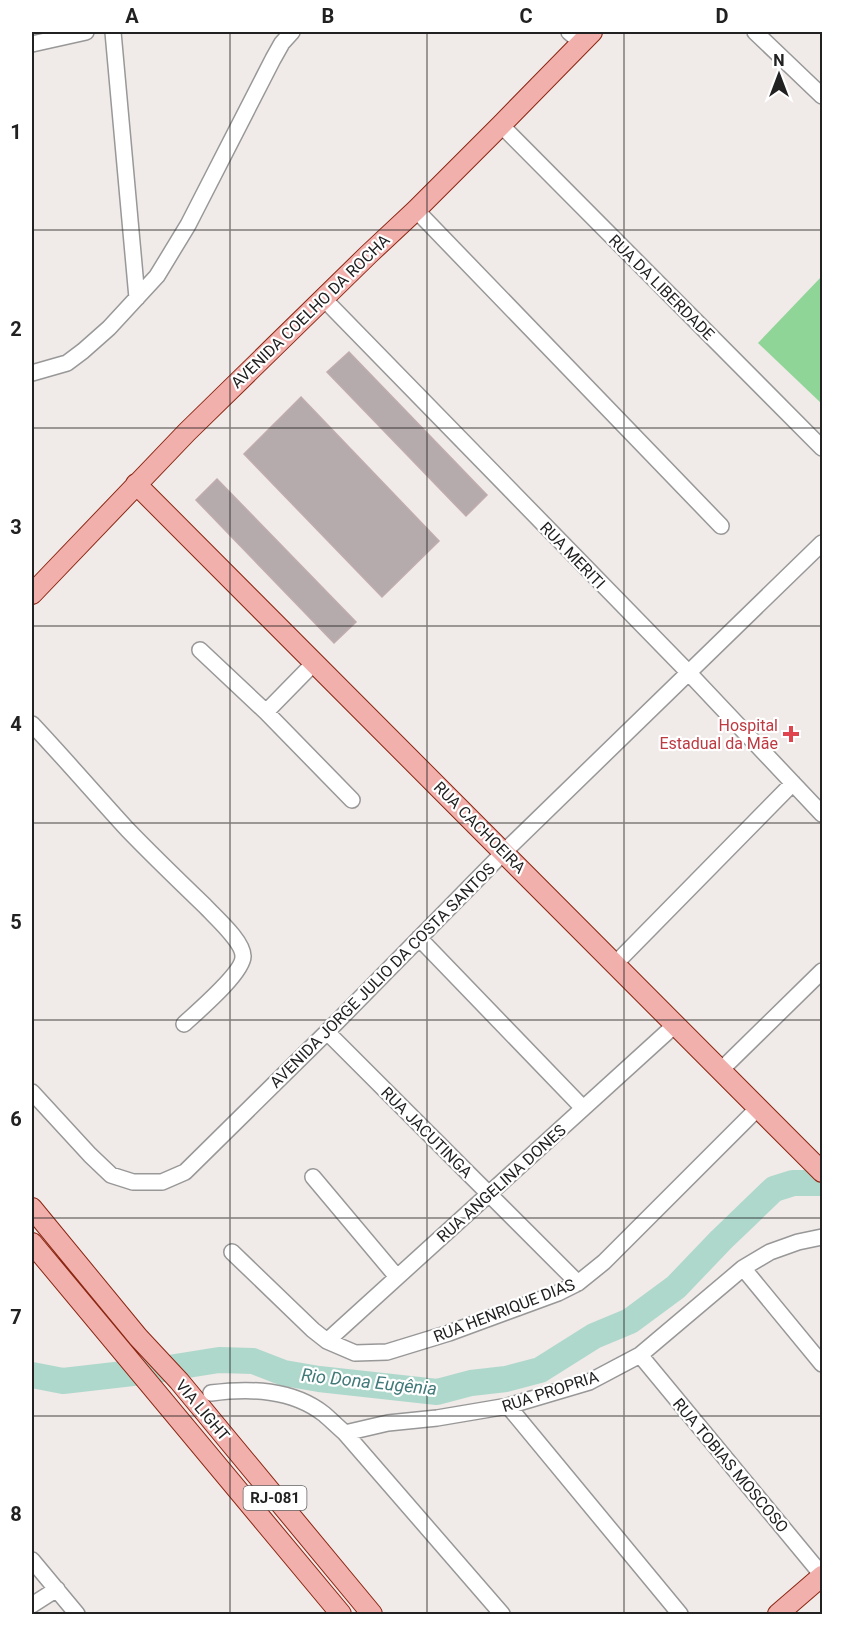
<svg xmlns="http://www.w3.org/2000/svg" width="854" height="1646" font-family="Roboto,sans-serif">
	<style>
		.pitch { fill: #90d598 }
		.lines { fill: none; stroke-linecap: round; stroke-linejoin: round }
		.river { stroke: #aed8cc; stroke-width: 26 }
		.building { fill: #b5abac; stroke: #c0acae; stroke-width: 1.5 }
		.minor-casing { stroke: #989898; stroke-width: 18 }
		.major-casing { stroke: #8b2612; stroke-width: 22 }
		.minor { stroke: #fff; stroke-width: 15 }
		.major { stroke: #f2b0ac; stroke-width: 20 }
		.grid { fill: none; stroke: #212121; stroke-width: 1.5; stroke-opacity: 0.55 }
		.health-dot { fill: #e0444e; stroke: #fff; stroke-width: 2 }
		.labels { text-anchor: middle; stroke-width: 4.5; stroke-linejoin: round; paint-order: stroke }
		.shield { fill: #fff; stroke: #646464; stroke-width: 1.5 }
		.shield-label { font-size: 15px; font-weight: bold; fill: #212121 }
		.street-label { font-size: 16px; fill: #212121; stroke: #fff }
		.health-label { font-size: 16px; fill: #be3a42; stroke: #fff; text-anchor: end }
		.water-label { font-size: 18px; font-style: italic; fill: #427979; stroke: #fff }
		.neatline { fill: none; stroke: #212121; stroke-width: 2 }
		.grid-label { font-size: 20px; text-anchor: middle; font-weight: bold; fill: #212121 }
	</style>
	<rect width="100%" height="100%" fill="#f0eae8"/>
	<path class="pitch" d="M 822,276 L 822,404 L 758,343 Z"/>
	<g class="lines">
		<path class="river" d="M 32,1375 L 63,1381 L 150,1371 L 219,1360 L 253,1361 L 284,1373 L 319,1379 L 437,1392 L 471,1383 L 506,1379 L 540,1370 L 594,1336 L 630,1321 L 676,1287 L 721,1240 L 774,1189 L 793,1183 L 822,1183"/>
	</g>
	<path class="building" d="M 349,352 L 487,495 L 466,516 L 327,372 Z
		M 301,397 L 439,541 L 382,597 L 244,454 Z
		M 217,479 L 356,622 L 334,643 L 196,500 Z"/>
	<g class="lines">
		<g class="minor-casing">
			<path id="minor" d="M 113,32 L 137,298
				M 569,32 L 581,42
				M 755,32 L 822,96
				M 32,44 L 86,32
				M 501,125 L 822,448
				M 416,210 L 721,526
				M 323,298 L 688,672 L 822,814
				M 32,373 L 67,363 L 83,351 L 109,328 L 157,276 L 188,225 L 273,59 L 282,43 L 292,32
				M 200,650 L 266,712
				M 315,662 L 266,712 L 352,800
				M 32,724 C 64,758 95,794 127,829 C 152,855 179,881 205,906 C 215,917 243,941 243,956 C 244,972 197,1012 184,1024
				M 419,938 L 583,1108
				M 615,964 L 793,783
				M 327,1032 L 578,1283
				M 721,1070 L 822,971
				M 32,1092 L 90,1155 L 111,1175 L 133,1182 L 162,1182 L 185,1172 L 327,1032 L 504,852 L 822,543
				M 313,1177 L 397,1277
				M 232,1252 L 313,1330 L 327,1341 L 355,1353 L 387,1352 L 449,1333 L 558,1293 L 578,1283 L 604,1262 L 759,1107
				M 743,1268 L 822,1364
				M 327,1341 L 676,1024
				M 640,1355 L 822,1575
				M 211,1393 C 250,1388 292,1389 324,1414 C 331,1420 338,1427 345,1433 L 502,1614
				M 508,1406 L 680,1614
				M 345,1433 L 388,1423 L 437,1418 L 508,1406 L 589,1382 L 640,1355 L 743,1268 L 770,1252 L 798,1242 L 822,1237
				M 32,1560 L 77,1614
				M 32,1605 L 57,1589"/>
		</g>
		<g class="major-casing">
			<path id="major" d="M 136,484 L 822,1172
				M 32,594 L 187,432 L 369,254 L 416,210 L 501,125 L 592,32
				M 32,1208 L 138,1337 L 179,1381 L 372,1614
				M 32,1243 L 341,1614
				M 778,1614 L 822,1576"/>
		</g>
		<use href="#minor" class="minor"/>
		<use href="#major" class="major"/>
	</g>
	<path class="grid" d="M 230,32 L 230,1614M 427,32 L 427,1614M 624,32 L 624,1614M 32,230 L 822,230M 32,428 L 822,428M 32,626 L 822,626M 32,823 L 822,823M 32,1020 L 822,1020M 32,1218 L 822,1218M 32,1416 L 822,1416"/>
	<path class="health-dot" d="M788 725h6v6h6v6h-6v6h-6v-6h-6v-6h6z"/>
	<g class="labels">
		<rect class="shield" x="243.5" y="1486" width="63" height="24" rx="4.5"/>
		<g class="shield-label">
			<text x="275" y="1503">RJ-081</text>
		</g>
		<g class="street-label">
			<text transform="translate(662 287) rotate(45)" y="6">RUA DA LIBERDADE</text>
			<text transform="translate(310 311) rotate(-44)" y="6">AVENIDA COELHO DA ROCHA</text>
			<text transform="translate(573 555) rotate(46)" y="6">RUA MERITI</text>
			<text transform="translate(480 827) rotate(45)" y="6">RUA CACHOEIRA</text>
			<text transform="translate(382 975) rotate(-45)" y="6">AVENIDA JORGE JULIO DA COSTA SANTOS</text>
			<text transform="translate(427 1132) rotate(45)" y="6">RUA JACUTINGA</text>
			<text transform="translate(501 1183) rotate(-42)" y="6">RUA ANGELINA DONES</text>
			<text transform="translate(504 1310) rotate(-21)" y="6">RUA HENRIQUE DIAS</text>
			<text transform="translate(550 1391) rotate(-18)" y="6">RUA PROPRIA</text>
			<text transform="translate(203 1410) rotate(50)" y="6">VIA LIGHT</text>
			<text transform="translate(731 1465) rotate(50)" y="6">RUA TOBIAS MOSCOSO</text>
		</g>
		<g class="health-label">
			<text x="778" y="731">Hospital<tspan x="778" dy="18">Estadual da Mãe</tspan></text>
		</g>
		<g class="water-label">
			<text transform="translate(369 1382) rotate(6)" y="6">Rio Dona Eugênia</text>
		</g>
	</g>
	<rect width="854" height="1646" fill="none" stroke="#ffffff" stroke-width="66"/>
	<g transform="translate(779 75)" stroke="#ffffff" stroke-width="4.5" paint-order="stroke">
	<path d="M0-4.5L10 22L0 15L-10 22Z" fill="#212121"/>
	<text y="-9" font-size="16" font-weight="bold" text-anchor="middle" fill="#212121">N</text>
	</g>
	<rect x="33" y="33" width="788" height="1580" class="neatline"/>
	<g class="grid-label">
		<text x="132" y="23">A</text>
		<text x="328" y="23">B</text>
		<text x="526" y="23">C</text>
		<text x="722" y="23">D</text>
		<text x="16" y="139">1</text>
		<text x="16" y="336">2</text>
		<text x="16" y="534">3</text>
		<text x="16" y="731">4</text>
		<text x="16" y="929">5</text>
		<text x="16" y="1126">6</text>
		<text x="16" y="1324">7</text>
		<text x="16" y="1521">8</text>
	</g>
</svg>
